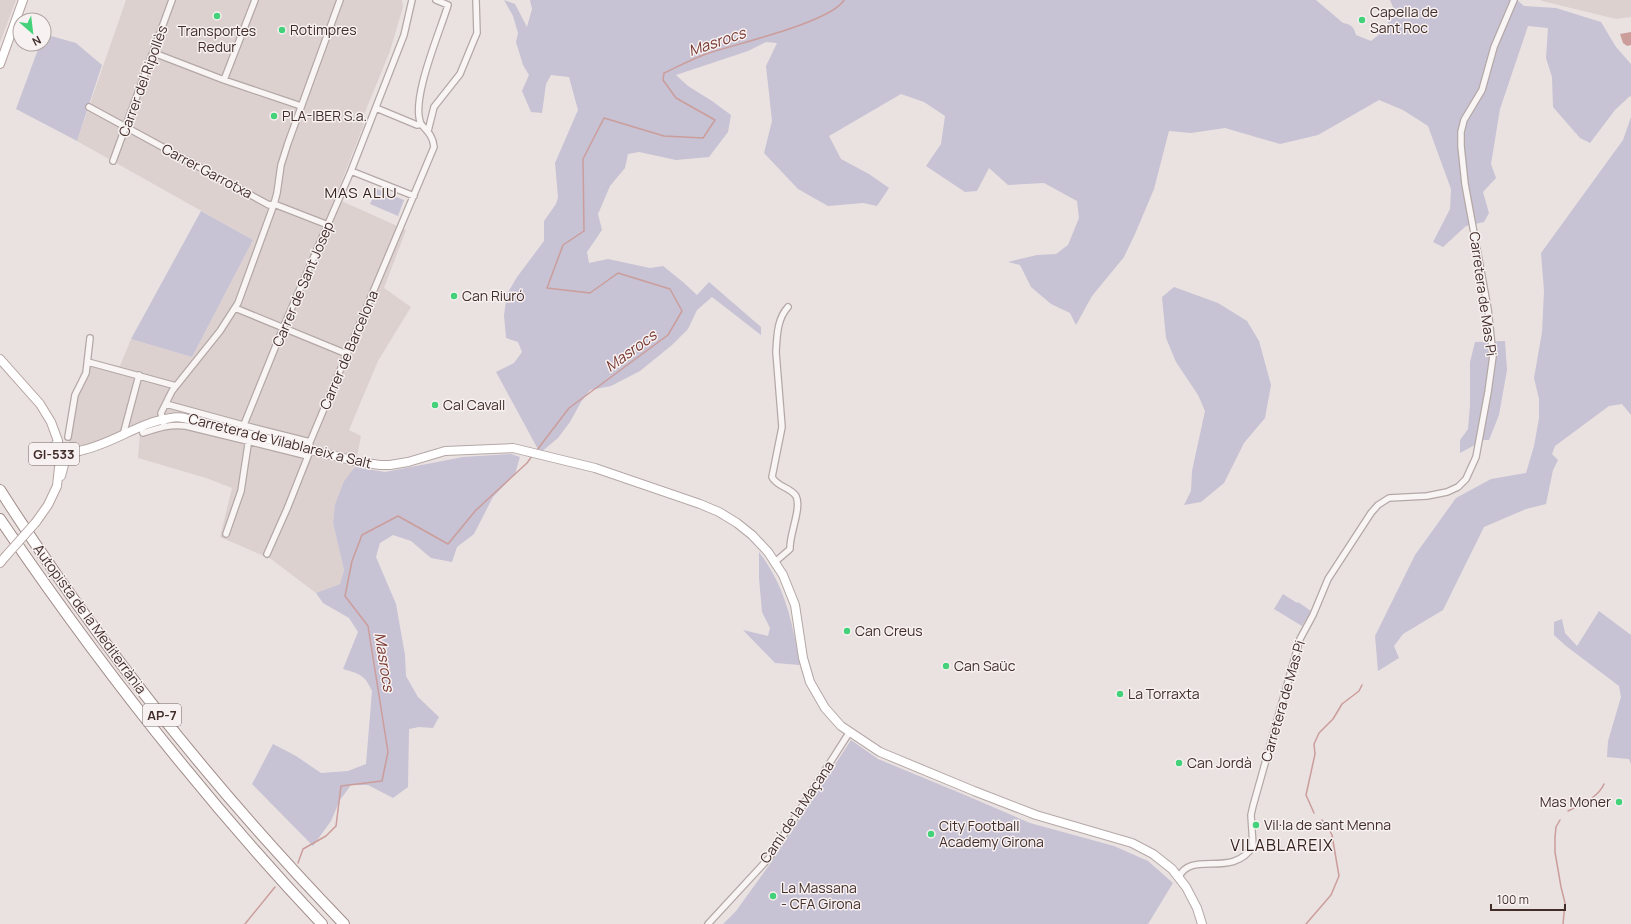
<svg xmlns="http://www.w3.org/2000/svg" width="1631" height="924" font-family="Manrope,sans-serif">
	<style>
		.built { fill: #dcd1cf }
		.green { fill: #c7c2d4 }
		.water { fill: #cb9d9b }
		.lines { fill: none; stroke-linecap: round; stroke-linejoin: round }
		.stream { stroke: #cb9d9b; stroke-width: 1.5 }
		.street-casing { stroke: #b4a8a6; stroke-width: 8 }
		.secondary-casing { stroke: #b4a8a6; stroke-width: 10 }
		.primary-casing { stroke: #b6a3a0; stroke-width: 10 }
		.highway-casing { stroke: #a18b88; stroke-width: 12 }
		.street { stroke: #f8f5f4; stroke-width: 5.5 }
		.secondary { stroke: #fff; stroke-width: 8 }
		.primary { stroke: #fff; stroke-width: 8 }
		.highway { stroke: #fff; stroke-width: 10 }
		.primary-bridge-casing { stroke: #b6a3a0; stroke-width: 10; stroke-linecap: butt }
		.primary-bridge { stroke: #fff; stroke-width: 8 }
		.poi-dot { fill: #43d279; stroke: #f7f1f1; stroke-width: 1.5 }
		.labels { text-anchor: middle; stroke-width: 3; stroke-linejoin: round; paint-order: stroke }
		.shield { fill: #f7f1f1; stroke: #786865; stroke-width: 1 }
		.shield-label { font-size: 13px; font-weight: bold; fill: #422d29 }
		.poi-label { font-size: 14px; fill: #422d29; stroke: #f7f1f1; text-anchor: start }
		.street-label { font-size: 14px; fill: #422d29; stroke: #f7f1f1 }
		.water-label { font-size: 15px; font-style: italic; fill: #783731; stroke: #f7f1f1 }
		.neighbourhood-label { font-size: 15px; letter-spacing: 1px; fill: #33201b; stroke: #f7f1f1 }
		.quarter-label { font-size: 16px; letter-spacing: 1px; fill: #33201b; stroke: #f7f1f1 }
	</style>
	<rect width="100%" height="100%" fill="#eae2e1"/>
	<path class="built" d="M 0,0 L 16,0 L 0,43 Z
		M 126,0 L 402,0 L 403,7 L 390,51 L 361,122 L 364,124 L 335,198 L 406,230 L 384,288 L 411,307 L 378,361 L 349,430 L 361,436 L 355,467 L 344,481 L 335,504 L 333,523 L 344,570 L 340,584 L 316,593 L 271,559 L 220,537 L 232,488 L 206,478 L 138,458 L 140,432 L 80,455 L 69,443 L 74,390 L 87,360 L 120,366 L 131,339 L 192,357 L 253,240 L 77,141 Z
		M 1541,0 L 1631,0 L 1631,17 L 1616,19 L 1542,1 Z"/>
	<path class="green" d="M 504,0 L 515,4 L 527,27 L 532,9 L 530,0 L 1316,0 L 1343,23 C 1351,24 1354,27 1356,35 L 1371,41 L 1381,33 L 1395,12 L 1390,0 L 1517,0 L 1524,6 L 1556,8 L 1601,22 L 1616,47 L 1631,64 L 1631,97 L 1630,96 L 1615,110 L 1590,143 L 1580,138 L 1553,107 L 1552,77 L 1546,58 L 1548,28 L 1528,26 L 1500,109 L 1491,164 L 1496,178 L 1483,192 L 1489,213 L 1484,222 L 1466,226 L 1443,247 L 1433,242 L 1450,209 L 1451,189 L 1428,126 L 1403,110 L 1379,100 L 1318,135 L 1280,144 L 1225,128 L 1191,133 L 1169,131 L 1154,189 L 1135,234 L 1124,257 L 1092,296 L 1076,325 L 1070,313 L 1051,304 L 1031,287 L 1020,265 L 1008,262 L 1037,255 L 1056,254 L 1068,245 L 1079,218 L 1077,201 L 1044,183 L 1008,185 L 989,168 L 977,191 L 965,192 L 926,166 L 941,144 L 945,116 L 924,102 L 901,94 L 829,136 L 841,159 L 869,174 L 889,188 L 877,206 L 863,203 L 828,206 L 798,189 L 764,153 L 772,121 L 766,66 L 777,43 L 766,42 L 748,51 L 676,75 L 688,86 L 712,101 L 731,115 L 728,132 L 709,157 L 676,160 L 639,152 L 628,154 L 625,168 L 610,186 L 598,214 L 602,230 L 587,252 L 589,263 L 608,259 L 650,268 L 663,266 L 683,282 L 697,295 L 709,282 L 761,327 L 761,335 L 712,297 L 697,310 L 688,329 L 672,345 L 640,371 L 611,386 L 590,390 L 581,402 L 570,422 L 558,438 L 540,453 L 496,372 L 514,363 L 522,352 L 518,342 L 506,338 L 504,315 L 507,294 L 517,277 L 544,241 L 544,221 L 556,204 L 558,197 L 555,163 L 578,110 L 569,77 L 551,75 L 546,84 L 542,113 L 531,112 L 522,91 L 529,75 L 523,65 L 516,42 L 518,33 L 513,16 Z
		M 44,34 L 76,43 L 102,65 L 77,141 L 16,109 L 40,44 L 44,44 Z
		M 1631,117 L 1631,415 L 1622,404 L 1609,406 L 1555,446 L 1552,454 L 1558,460 L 1553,470 L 1546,504 L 1526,509 L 1484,527 L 1443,610 L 1403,634 L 1394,646 L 1399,658 L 1378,671 L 1375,636 L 1415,555 L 1456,498 L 1491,479 L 1526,473 L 1534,446 L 1539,418 L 1539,399 L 1534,378 L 1542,332 L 1544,291 L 1541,253 L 1623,140 Z
		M 377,189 L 404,200 L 398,216 L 370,204 Z
		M 201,211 L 253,240 L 192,357 L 131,339 Z
		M 1174,287 L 1218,303 L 1247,321 L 1259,341 L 1271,385 L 1265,418 L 1244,443 L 1224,483 L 1201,502 L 1184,505 L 1191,491 L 1192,471 L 1205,411 L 1198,395 L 1176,362 L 1166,338 L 1162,297 Z
		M 1505,341 L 1507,370 L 1499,415 L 1489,440 L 1484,440 L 1460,453 L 1460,440 L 1468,429 L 1470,405 L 1470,362 L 1475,342 Z
		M 511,454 L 520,457 L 515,474 L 493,497 L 474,534 L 457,547 L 452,562 L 431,558 L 411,541 L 393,535 L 380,543 L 376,557 L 396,604 L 405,655 L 406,676 L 418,697 L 439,717 L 433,728 L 419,727 L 409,729 L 408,787 L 393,798 L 368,785 L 351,785 L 340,800 L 331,821 L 313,846 L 252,784 L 273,744 L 296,756 L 321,773 L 348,771 L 366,764 L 372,691 C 365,675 360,674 343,669 L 358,632 L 349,618 L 323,603 L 316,593 L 340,584 L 344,570 L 333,523 L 335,504 L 344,481 L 355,467 L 385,472 L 463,457 Z
		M 759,552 C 786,588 792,622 800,665 L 775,663 L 743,630 L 768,636 L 770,628 L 762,612 L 759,578 Z
		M 1283,594 L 1297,603 L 1298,602 L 1311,611 L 1302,626 L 1274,609 Z
		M 1599,611 L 1631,635 L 1631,764 L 1629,759 L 1607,757 L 1608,741 L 1621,697 L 1619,686 L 1566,646 L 1554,635 L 1554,622 L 1562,619 L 1565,633 L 1577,646 Z
		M 851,740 L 878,759 L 965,795 L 1030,823 L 1114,846 L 1148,861 L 1173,883 L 1148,924 L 723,924 L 736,911 L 775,857 Z"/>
	<path class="water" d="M 1631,32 L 1631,45 L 1627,46 L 1623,43 L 1620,34 Z"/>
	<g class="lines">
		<path class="stream" d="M 537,450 L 569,408 L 668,335 L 682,311 L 670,289 L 618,273 L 590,293 L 547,288 L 563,245 L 584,231 L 583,159 L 604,118 L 664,136 L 703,138 L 715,120 L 676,98 L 663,80 L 664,73 C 679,66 694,58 709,53 C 736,44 831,22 844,0
			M 1568,811 C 1581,804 1598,798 1604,784
			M 1314,813 L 1306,795 L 1315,754 L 1314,744 L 1319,733 L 1333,719 L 1342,704 L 1359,691 L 1362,685
			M 1560,820 L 1556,827 L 1555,837 L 1555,852 L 1561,887 L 1565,903 L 1563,924
			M 298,863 L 303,849 L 326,836 L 336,826 L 341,786 L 382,781 L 388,752 L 368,626 L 345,596 L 352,561 L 362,535 L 398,516 L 448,544 L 476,510 L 527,463 L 532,456
			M 245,924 L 275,887
			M 1306,924 L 1331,895 L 1339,876 L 1332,835 L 1327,825 L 1322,820"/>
		<g class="street-casing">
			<path id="street" d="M 154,53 L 224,80 L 301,106
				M 224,80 L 255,0
				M 89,107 L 269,205 L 274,204 L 328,225
				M 421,124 C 410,100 440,32 448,5 L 436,0
				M 428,131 L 434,107 L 460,74 L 474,40 L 477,33 L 476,0
				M 113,161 L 172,0
				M 351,171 L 414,196
				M 235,308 L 347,354
				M 88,362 L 176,386
				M 166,404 L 243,425 L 310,442
				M 164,426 L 161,413 L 172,391 L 220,331 L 238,303 L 274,204 L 277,193 L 281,165 L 288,143 L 340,0
				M 141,427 L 143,433 C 158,428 170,424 186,426 L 308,456
				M 241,432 L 283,328 L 351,171 L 404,35 L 412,0
				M 123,435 L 139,375
				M 68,437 L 75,395 L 86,373 L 90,338
				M 226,534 L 241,491 L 249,438
				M 267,554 L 287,509 L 308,456 L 310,442 L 434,147 C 433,136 428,132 421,124 L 417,125 L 376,108
				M 775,562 L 790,549 C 789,535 802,508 796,496 C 790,487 777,487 772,477 L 782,427 L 776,352 C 777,336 777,319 788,307
				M 1179,877 C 1191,850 1233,879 1253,846 L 1251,815 L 1253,806 L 1300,639 L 1313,615 L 1328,579 L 1371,513 L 1378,505 L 1389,498 L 1427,496 L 1447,492 L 1458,487 L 1466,479 L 1476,457 L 1488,392 L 1493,356 L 1488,309 L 1465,184 L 1461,146 L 1461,132 L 1464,120 L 1482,90 L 1494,47 L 1514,0
				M 708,924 L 769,858 L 849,733"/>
		</g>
		<g class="secondary-casing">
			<path id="secondary" d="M 56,444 C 59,449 65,452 71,453 C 75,453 79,451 83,450 C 114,443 140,422 171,418 C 178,416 185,418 192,420 L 359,462 L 380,465 L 390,465 L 408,462 L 445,451 L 513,448 L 595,468 L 700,504 L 719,512 L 737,523 L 752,535 L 768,552 L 783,575 L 795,605 L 803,658 L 810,682 L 825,708 L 841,726 L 880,752 L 974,791 L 1036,815 L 1132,843 L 1153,854 L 1172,869 L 1186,887 L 1197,908 L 1202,924
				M 61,476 L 65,461 L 73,453"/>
		</g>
		<g class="primary-casing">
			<path id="primary" d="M 0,64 L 23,0
				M 0,359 L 40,404 L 51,422 L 58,441 L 60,458 L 57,486 L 48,505 L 36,522
				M 0,563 L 5,557"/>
		</g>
		<g class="highway-casing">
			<path id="highway" d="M 0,490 C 99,645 216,791 344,924
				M 0,519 C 97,662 203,798 322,924"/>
		</g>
		<use href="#street" class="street"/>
		<use href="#secondary" class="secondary"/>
		<use href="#primary" class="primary"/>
		<use href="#highway" class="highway"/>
		<g class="primary-bridge-casing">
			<path id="primary-bridge" d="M 5,557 L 36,522"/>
		</g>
		<use href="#primary-bridge" class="primary-bridge"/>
	</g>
	<g class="poi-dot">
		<circle cx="217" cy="16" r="4"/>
		<circle cx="1362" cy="20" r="4"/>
		<circle cx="282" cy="30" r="4"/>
		<circle cx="274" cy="116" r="4"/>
		<circle cx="454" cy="296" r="4"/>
		<circle cx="435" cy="405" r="4"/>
		<circle cx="847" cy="631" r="4"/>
		<circle cx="946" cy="666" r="4"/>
		<circle cx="1120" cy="694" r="4"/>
		<circle cx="1179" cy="763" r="4"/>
		<circle cx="1619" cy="802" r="4"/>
		<circle cx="1256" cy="825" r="4"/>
		<circle cx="931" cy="834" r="4"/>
		<circle cx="773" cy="896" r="4"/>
	</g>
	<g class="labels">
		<g class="shield">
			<rect x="29" y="443" width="50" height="22" rx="3"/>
			<rect x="143" y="704" width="38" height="22" rx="3"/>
		</g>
		<g class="shield-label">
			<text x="54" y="459">GI-533</text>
			<text x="162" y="720">AP-7</text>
		</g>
		<g class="poi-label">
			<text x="1370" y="17">Capella de<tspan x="1370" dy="16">Sant Roc</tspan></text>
			<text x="290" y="35">Rotimpres</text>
			<text x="217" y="36" text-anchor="middle">Transportes<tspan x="217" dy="16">Redur</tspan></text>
			<text x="282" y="121">PLA-IBER S.a.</text>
			<text x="462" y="301">Can Riuró</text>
			<text x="443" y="410">Cal Cavall</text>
			<text x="855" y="636">Can Creus</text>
			<text x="954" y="671">Can Saüc</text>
			<text x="1128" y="699">La Torraxta</text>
			<text x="1187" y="768">Can Jordà</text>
			<text x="1611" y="807" text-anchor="end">Mas Moner</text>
			<text x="1264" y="830">Vil·la de sant Menna</text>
			<text x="939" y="831">City Football<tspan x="939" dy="16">Academy Girona</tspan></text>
			<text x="781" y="893">La Massana<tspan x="781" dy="16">- CFA Girona</tspan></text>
		</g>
		<g class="street-label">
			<text transform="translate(143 81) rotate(-70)" y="5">Carrer del Ripollès</text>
			<text transform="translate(207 171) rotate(28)" y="5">Carrer Garrotxa</text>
			<text transform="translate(303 284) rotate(-67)" y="5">Carrer de Sant Josep</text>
			<text transform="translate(1483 294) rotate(82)" y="5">Carretera de Mas Pi</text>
			<text transform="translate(349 350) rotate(-67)" y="5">Carrer de Barcelona</text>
			<text transform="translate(280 441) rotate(14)" y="5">Carretera de Vilablareix a Salt</text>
			<text transform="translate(90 619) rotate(54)" y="5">Autopista de la Mediterrània</text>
			<text transform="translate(1283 701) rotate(-74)" y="5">Carretera de Mas Pi</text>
			<text transform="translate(797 812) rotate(-56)" y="5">Camí de la Maçana</text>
		</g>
		<g class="water-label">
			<text transform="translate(717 42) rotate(-19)" y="5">Masrocs</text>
			<text transform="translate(631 351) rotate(-36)" y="5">Masrocs</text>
			<text transform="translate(384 662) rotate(81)" y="5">Masrocs</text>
		</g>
		<g class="neighbourhood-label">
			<text x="361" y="198">MAS ALIU</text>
		</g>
		<g class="quarter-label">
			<text x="1282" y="851">VILABLAREIX</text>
		</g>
	</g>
	<g transform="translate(32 32) rotate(152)"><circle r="19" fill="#f7f1f1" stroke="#afa3a1"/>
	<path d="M0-3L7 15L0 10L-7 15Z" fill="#43d279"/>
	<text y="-6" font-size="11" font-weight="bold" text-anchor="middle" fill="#422d29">N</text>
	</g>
	<path d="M1491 904v6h74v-6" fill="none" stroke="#422d29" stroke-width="2"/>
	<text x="1497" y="904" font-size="12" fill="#422d29" stroke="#f7f1f1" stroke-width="3" paint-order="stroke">100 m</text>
</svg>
